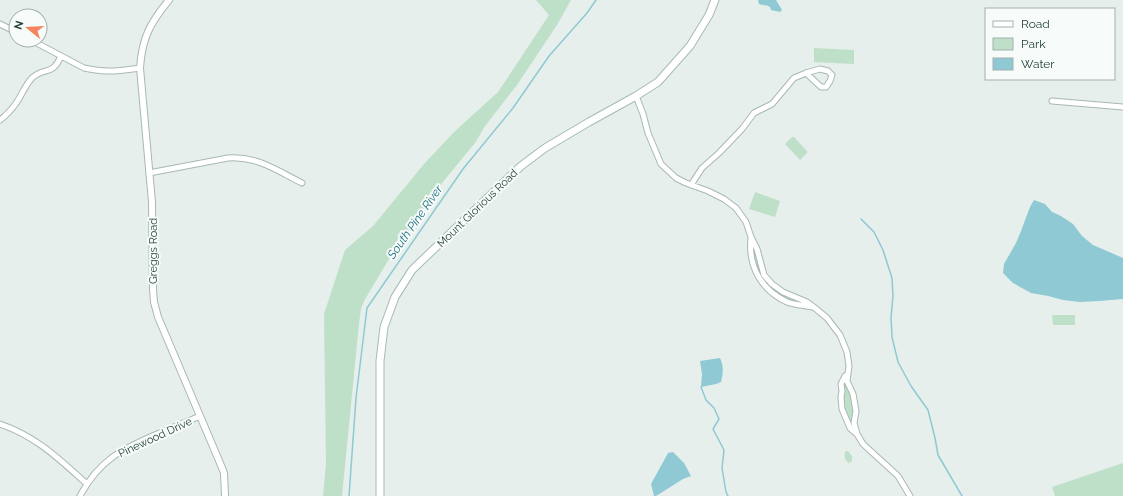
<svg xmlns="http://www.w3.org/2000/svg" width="1123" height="496" font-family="Raleway,sans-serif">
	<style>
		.green { fill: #bfe0c8 }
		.water { fill: #8ec9d4 }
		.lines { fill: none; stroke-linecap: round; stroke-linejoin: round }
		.stream { stroke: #8ec9d4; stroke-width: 1.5 }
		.minor-casing { stroke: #a8b8b2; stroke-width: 7 }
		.tertiary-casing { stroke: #a8b8b2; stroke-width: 8 }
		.secondary-casing { stroke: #a4bbb3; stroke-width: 9 }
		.minor { stroke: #fff; stroke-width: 5 }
		.tertiary { stroke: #fff; stroke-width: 6 }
		.secondary { stroke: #fff; stroke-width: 7 }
		.labels { text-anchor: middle; stroke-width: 4; stroke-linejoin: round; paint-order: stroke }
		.street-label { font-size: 11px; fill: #24423a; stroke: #f7fbf9 }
		.water-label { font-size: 12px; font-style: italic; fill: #1c6f80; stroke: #f7fbf9 }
	</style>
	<rect width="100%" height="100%" fill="#e6efeb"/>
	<path class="green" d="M 536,0 L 571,0 L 557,25 L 517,85 L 485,126 L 475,143 L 442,183 L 416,220 L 392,254 L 364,301 L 361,309 L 359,324 L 342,496 L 323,496 L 326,464 L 324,314 L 345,250 L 373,226 L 424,164 L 454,132 L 498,92 L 549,15 Z
		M 814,48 L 854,50 L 854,64 L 814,62 Z
		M 792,137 L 794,137 L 807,151 L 807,153 L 800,160 L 785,144 Z
		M 755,192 L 780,201 L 775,217 L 749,209 Z
		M 751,237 L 764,275 L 772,284 L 815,308 L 779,297 L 756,273 Z
		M 1052,315 L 1075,315 L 1075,325 L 1053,325 Z
		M 845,376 L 853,394 L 857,434 C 838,419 841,396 845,376 Z
		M 846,451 L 848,451 L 852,456 L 852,461 L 849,463 C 845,461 843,455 846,451 Z
		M 1123,463 L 1123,496 L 1055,496 L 1052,487 Z"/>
	<path class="water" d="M 758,0 L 776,0 L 782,10 L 780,12 L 771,10 C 770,4 764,6 759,4 Z
		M 1034,200 L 1045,204 L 1052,212 L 1061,216 L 1073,224 L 1082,236 L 1093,245 L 1123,258 L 1123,299 L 1099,301 L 1080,302 L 1063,300 L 1048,296 L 1031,293 L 1013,283 L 1003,273 L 1004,264 L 1016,243 L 1021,231 L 1030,207 Z
		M 720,358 C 724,366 723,374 721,382 L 716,384 L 701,387 L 702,374 L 700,361 Z
		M 673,452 L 684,463 L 691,476 L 683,479 L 656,496 L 654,496 L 651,484 L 668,453 Z"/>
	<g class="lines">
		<path class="stream" d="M 861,219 L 874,232 L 883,250 L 892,278 L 893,296 L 891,317 L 892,337 L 898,362 L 911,386 L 928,410 L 935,438 L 938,455 L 962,496
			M 701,387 L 706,400 L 714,408 L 719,419 L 713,429 L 724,450 L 722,468 L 726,492 L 728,496
			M 349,496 L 356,398 L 367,308 L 463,169 L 513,108 L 549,56 L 587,13 L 596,0"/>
		<g class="minor-casing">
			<path id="minor" d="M 0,24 L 16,32
				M 31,40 L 84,68 C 107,73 117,71 140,68
				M 636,96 L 643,114 L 648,133 L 661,164 L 676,178 L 686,183 L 708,191 L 724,199 L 736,208 L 746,222 L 751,237 L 757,249 L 764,275 L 772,284 L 783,292 L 807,302 L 815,308 L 827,318 L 840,335 L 847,352 L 849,366 L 847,381 L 853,394 L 856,411 L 854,423 L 857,434 L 863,444 L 898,476 L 910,496
				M 1052,101 L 1123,107
				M 0,120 C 7,115 12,109 17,102 C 22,94 26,84 32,78 C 45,66 52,77 61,56
				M 149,173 L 228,158 C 257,156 276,170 302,183
				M 691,185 L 702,168 L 719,153 L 742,129 L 754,113 L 772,104 L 794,78 L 806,73 L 820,69 L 828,71 L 832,75 L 830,81 L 826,87 L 821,87 L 806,73
				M 751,238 C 748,266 761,290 787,302 C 794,305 804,305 812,307
				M 848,374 L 845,376 L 841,384 L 842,391 L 841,397 L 842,409 L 850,428 L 857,434
				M 0,424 C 36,436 59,459 87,484
				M 80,496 C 99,460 122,449 157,434 C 172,428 186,422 200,416"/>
		</g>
		<g class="tertiary-casing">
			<path id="tertiary" d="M 169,0 C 150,23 142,38 140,68 L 152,202 L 153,289 L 154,302 L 158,317 L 220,463 L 224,473 L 225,496"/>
		</g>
		<g class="secondary-casing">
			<path id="secondary" d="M 380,496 L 380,361 L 384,327 L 395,297 L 412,270 L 521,166 L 545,148 L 589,122 L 636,96 L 658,82 L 690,46 L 709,15 L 715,0"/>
		</g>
		<use href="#minor" class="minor"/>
		<use href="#tertiary" class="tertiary"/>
		<use href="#secondary" class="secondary"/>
	</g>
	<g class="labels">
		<g class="street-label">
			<text transform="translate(477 208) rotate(-44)" y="4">Mount Glorious Road</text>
			<text transform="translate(153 251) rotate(-90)" y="4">Greggs Road</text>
			<text transform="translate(155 437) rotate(-25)" y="4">Pinewood Drive</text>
		</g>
		<g class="water-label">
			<text transform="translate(415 222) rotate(-55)" y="4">South Pine River</text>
		</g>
	</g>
	<rect x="985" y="8" width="130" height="72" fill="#f7fbf9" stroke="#a3b1ad"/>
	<rect x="993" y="21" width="20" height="6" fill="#ffffff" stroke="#a3b1ad"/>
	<text x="1021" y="28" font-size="12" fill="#24423a">Road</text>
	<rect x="993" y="38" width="20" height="12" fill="#bfe0c8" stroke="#a3b1ad"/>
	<text x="1021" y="48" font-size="12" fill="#24423a">Park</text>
	<rect x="993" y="58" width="20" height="12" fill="#8ec9d4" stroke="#a3b1ad"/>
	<text x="1021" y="68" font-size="12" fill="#24423a">Water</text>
	<g transform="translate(28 28) rotate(288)"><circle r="19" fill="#f7fbf9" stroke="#a3b1ad"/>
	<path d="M0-3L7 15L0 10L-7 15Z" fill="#f4845f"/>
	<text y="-6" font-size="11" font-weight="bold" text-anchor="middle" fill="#24423a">N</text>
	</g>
</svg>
